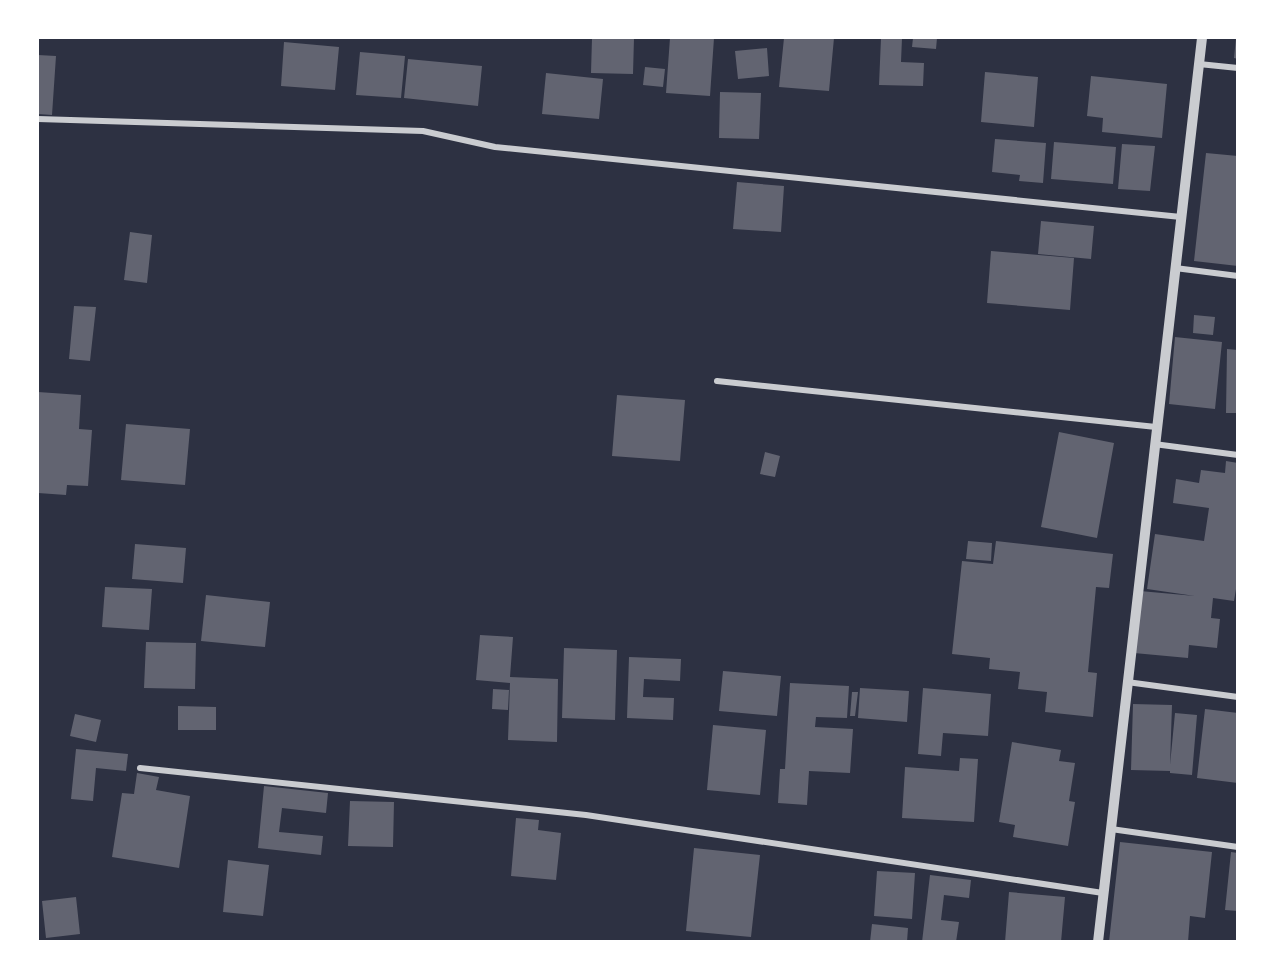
<svg xmlns="http://www.w3.org/2000/svg" width="1275" height="979" font-family="'Golos Text',sans-serif">
	<style>
		.building { fill: #626471 }
		.lines { fill: none; stroke-linecap: round; stroke-linejoin: round }
		.minor { stroke: #caccd0; stroke-width: 6 }
		.tertiary { stroke: #caccd0; stroke-width: 10 }
	</style>
	<rect width="100%" height="100%" fill="#2d3142"/>
	<path class="building" d="M 592,38 L 634,38 L 633,74 L 591,73 Z
		M 670,38 L 714,38 L 710,96 L 666,93 Z
		M 784,38 L 834,38 L 829,91 L 779,87 Z
		M 881,38 L 902,38 L 901,62 L 924,63 L 923,86 L 879,85 Z
		M 913,38 L 937,38 L 936,49 L 912,47 Z
		M 1236,38 L 1238,38 L 1238,59 L 1234,58 Z
		M 284,42 L 339,47 L 335,90 L 281,86 Z
		M 767,48 L 769,76 L 738,79 L 735,51 Z
		M 360,52 L 405,56 L 401,98 L 356,95 Z
		M 38,55 L 56,56 L 52,115 L 38,114 Z
		M 408,59 L 482,66 L 478,106 L 404,98 Z
		M 645,67 L 665,69 L 663,87 L 643,85 Z
		M 985,72 L 1038,77 L 1034,127 L 981,122 Z
		M 546,73 L 603,79 L 599,119 L 542,114 Z
		M 1091,76 L 1167,84 L 1162,138 L 1102,132 L 1103,118 L 1087,116 Z
		M 720,92 L 761,93 L 759,139 L 719,138 Z
		M 995,139 L 1046,143 L 1043,183 L 1019,181 L 1020,175 L 992,172 Z
		M 1054,142 L 1116,147 L 1113,184 L 1051,179 Z
		M 1122,144 L 1155,146 L 1150,191 L 1118,189 Z
		M 1206,153 L 1238,156 L 1238,266 L 1194,261 Z
		M 737,182 L 784,186 L 781,232 L 733,229 Z
		M 1041,221 L 1094,226 L 1091,259 L 1038,254 Z
		M 130,232 L 152,235 L 147,283 L 124,280 Z
		M 991,251 L 1074,258 L 1070,310 L 987,303 Z
		M 74,306 L 96,307 L 90,361 L 69,359 Z
		M 1194,315 L 1215,317 L 1213,335 L 1193,333 Z
		M 1175,337 L 1222,342 L 1215,409 L 1169,404 Z
		M 1227,349 L 1238,350 L 1238,413 L 1226,413 Z
		M 38,392 L 81,395 L 79,429 L 92,430 L 88,486 L 67,485 L 66,495 L 38,493 Z
		M 617,395 L 685,400 L 680,461 L 612,456 Z
		M 126,424 L 190,429 L 185,485 L 121,480 Z
		M 1059,432 L 1114,443 L 1097,538 L 1041,527 Z
		M 765,452 L 780,456 L 775,477 L 760,474 Z
		M 1226,461 L 1238,463 L 1238,577 L 1234,601 L 1213,598 L 1211,618 L 1220,619 L 1217,648 L 1189,645 L 1188,658 L 1134,653 L 1140,591 L 1195,596 L 1147,589 L 1155,534 L 1204,541 L 1209,508 L 1173,503 L 1176,479 L 1199,483 L 1201,470 L 1225,473 Z
		M 968,541 L 992,543 L 991,561 L 966,559 Z
		M 996,541 L 1113,554 L 1109,588 L 1096,587 L 1088,672 L 1097,673 L 1093,717 L 1045,712 L 1047,692 L 1018,689 L 1020,672 L 989,669 L 990,658 L 952,654 L 962,561 L 993,564 Z
		M 135,544 L 186,548 L 183,583 L 132,579 Z
		M 105,587 L 152,589 L 149,630 L 102,627 Z
		M 206,595 L 270,602 L 265,647 L 201,641 Z
		M 480,635 L 513,637 L 510,677 L 558,679 L 557,742 L 508,740 L 510,683 L 476,680 Z
		M 146,642 L 196,643 L 195,689 L 144,688 Z
		M 564,648 L 617,650 L 615,720 L 562,718 Z
		M 629,657 L 681,659 L 680,681 L 644,679 L 643,697 L 674,698 L 673,720 L 627,718 Z
		M 723,671 L 781,676 L 777,716 L 719,711 Z
		M 790,683 L 849,686 L 847,718 L 816,717 L 815,727 L 853,729 L 850,773 L 809,771 L 807,805 L 778,803 L 780,769 L 785,769 Z
		M 860,688 L 909,691 L 907,722 L 858,718 Z
		M 923,688 L 991,694 L 988,736 L 943,733 L 941,756 L 918,754 Z
		M 493,689 L 509,690 L 508,710 L 492,709 Z
		M 852,692 L 858,692 L 855,716 L 850,716 Z
		M 1133,704 L 1172,705 L 1170,765 L 1175,713 L 1197,715 L 1192,775 L 1170,773 L 1170,771 L 1131,770 Z
		M 178,706 L 216,707 L 216,730 L 178,730 Z
		M 1205,709 L 1238,713 L 1238,783 L 1197,778 Z
		M 75,714 L 101,720 L 96,742 L 70,736 Z
		M 713,725 L 766,730 L 760,795 L 707,790 Z
		M 1012,742 L 1061,750 L 1059,761 L 1075,763 L 1069,801 L 1075,802 L 1068,846 L 1013,837 L 1015,825 L 999,822 Z
		M 76,749 L 128,754 L 126,771 L 96,768 L 93,801 L 71,799 Z
		M 960,758 L 978,759 L 974,822 L 902,818 L 905,767 L 959,771 Z
		M 137,773 L 159,777 L 156,790 L 190,796 L 179,868 L 112,857 L 122,793 L 134,794 Z
		M 264,786 L 328,793 L 326,813 L 282,808 L 279,832 L 323,836 L 321,855 L 258,848 Z
		M 350,801 L 394,802 L 393,847 L 348,846 Z
		M 516,818 L 539,820 L 538,830 L 561,833 L 556,880 L 511,876 Z
		M 1120,842 L 1212,852 L 1205,918 L 1190,916 L 1188,942 L 1109,942 Z
		M 694,848 L 760,855 L 751,937 L 686,931 Z
		M 1231,852 L 1238,853 L 1238,911 L 1225,910 Z
		M 228,860 L 269,865 L 263,916 L 223,912 Z
		M 877,871 L 915,873 L 912,919 L 874,916 Z
		M 930,875 L 971,880 L 969,898 L 944,895 L 941,920 L 959,922 L 956,942 L 922,942 Z
		M 1009,892 L 1065,897 L 1061,942 L 1005,942 Z
		M 76,897 L 80,934 L 46,938 L 42,901 Z
		M 872,924 L 908,928 L 907,942 L 870,942 Z"/>
	<g class="lines">
		<path class="minor" d="M 1199,64 L 1238,68
			M 38,119 L 423,131 L 495,147 L 1181,217
			M 1175,268 L 1238,276
			M 717,381 L 1156,427
			M 1154,444 L 1238,455
			M 1127,682 L 1238,697
			M 140,768 L 586,815 L 1103,893
			M 1111,829 L 1238,847"/>
		<path class="tertiary" d="M 1098,942 L 1202,38"/>
	</g>
	<rect width="1275" height="979" fill="none" stroke="#ffffff" stroke-width="78"/>
</svg>
